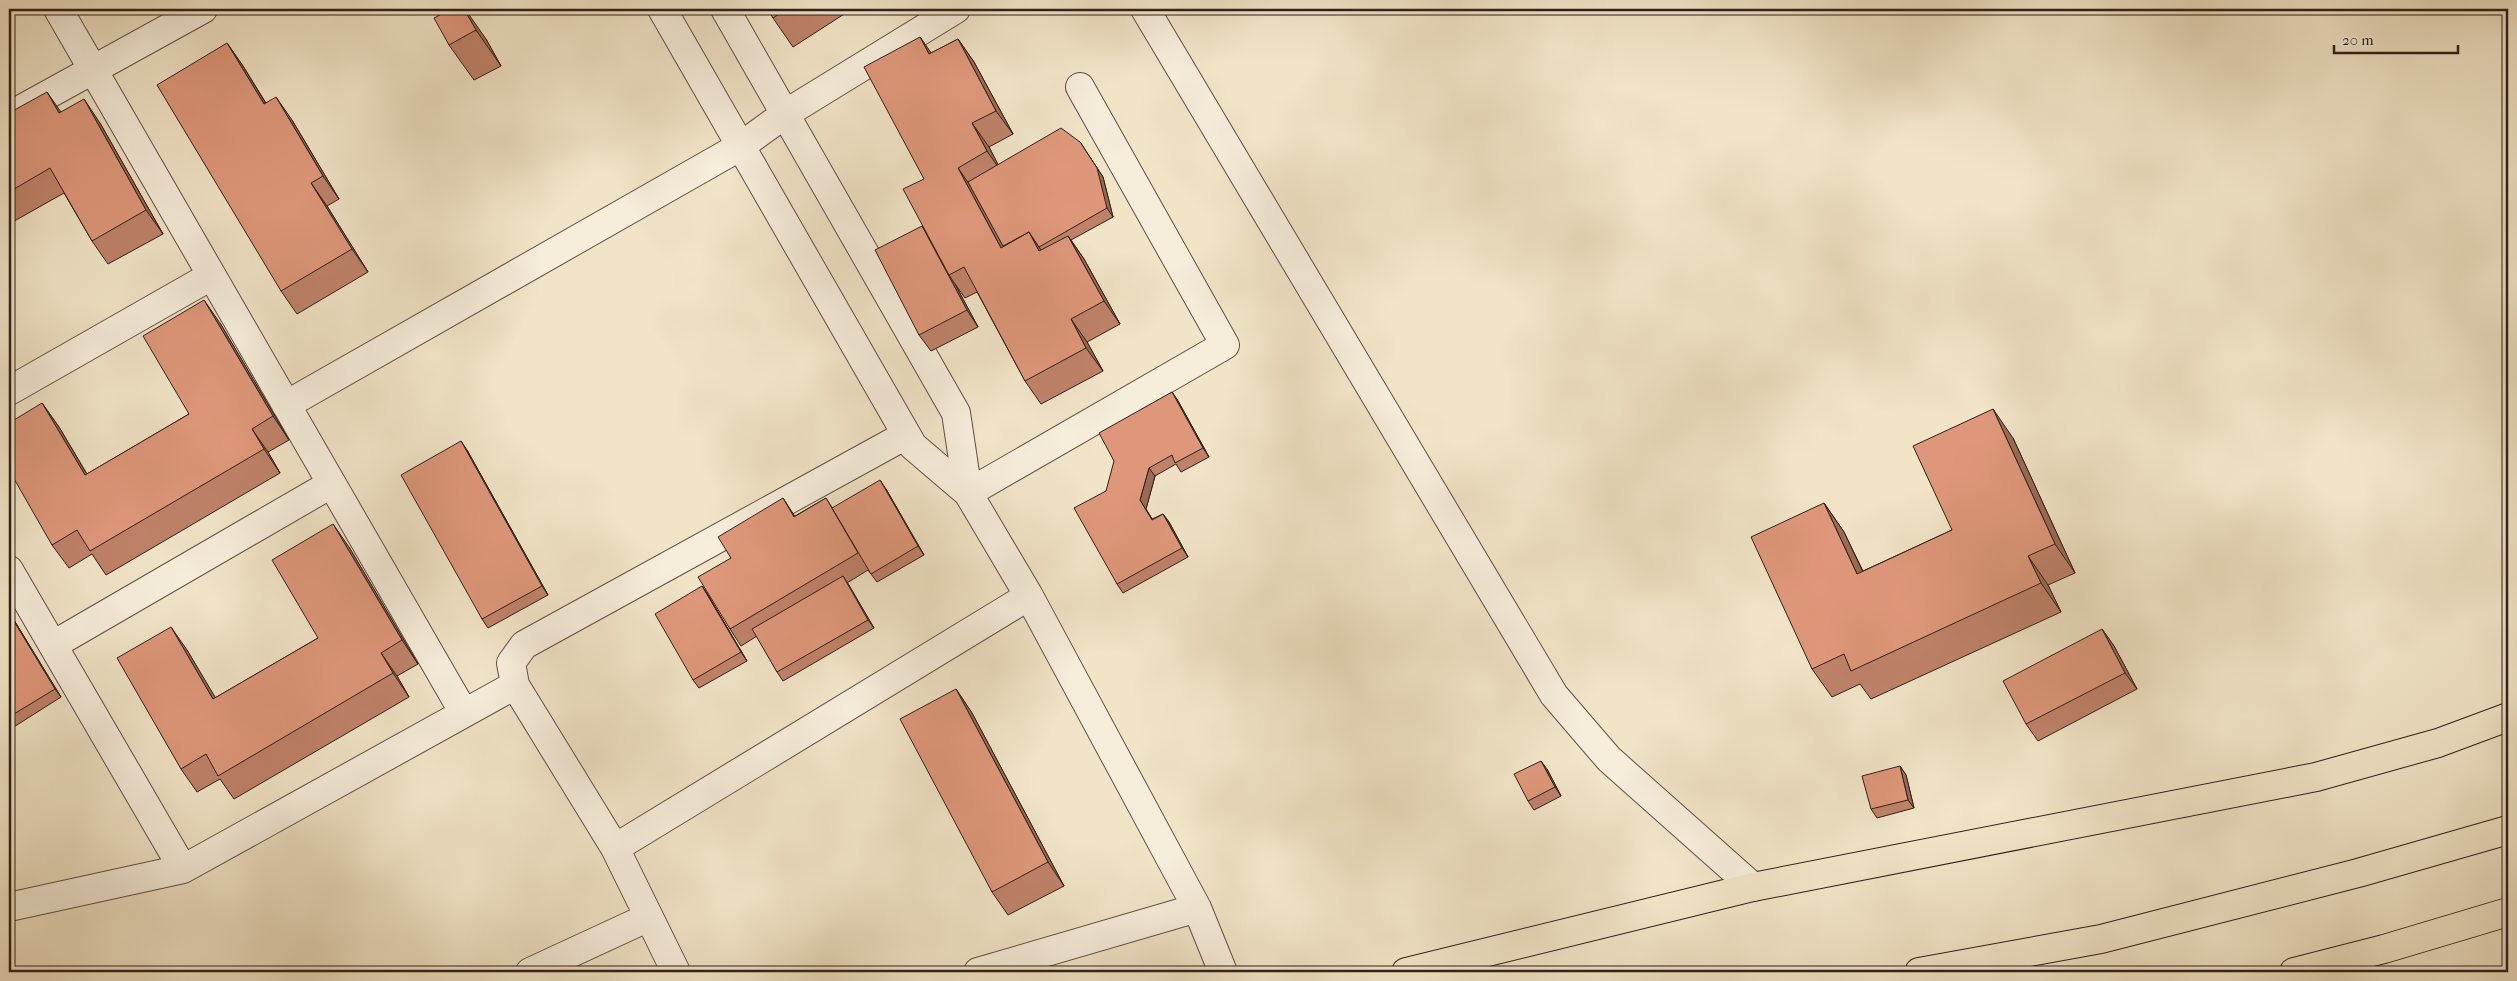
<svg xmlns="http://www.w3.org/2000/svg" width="2517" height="981" font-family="'IM FELL French Canon',serif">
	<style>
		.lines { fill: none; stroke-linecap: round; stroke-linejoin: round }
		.minor-casing { stroke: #605044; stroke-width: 30 }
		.major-casing { stroke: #301f18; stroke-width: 30 }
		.minor { stroke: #f6eddb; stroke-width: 28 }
		.major { stroke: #f1e4c7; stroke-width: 28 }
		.wall { fill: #bf8269; stroke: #301f18 }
		.shaded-wall { fill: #9b6a55; stroke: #301f18 }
		.building { fill: #de977a; stroke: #301f18 }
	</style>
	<rect width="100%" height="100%" fill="#f1e4c7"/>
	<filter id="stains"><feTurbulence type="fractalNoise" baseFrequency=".004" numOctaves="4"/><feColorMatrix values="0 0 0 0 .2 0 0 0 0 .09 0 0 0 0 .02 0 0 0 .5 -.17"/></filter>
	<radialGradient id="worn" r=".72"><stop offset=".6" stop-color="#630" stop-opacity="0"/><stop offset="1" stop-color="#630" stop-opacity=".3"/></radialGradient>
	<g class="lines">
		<g class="minor-casing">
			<path id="minor" d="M 58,9 L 464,713
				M 662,9 L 913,446 L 968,493 L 956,413 L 725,9
				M 1145,9 L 1554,695 L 1609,759 L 1753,887
				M 1080,87 L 1225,345 L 968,493 L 1029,596 L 1197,908 L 1223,972
				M 9,116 L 203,9
				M 9,391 L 211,276
				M 286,405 L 741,146 L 785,114 L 956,9
				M 9,570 L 183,869
				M 53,645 L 331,484
				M 615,848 L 1029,596
				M 9,907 L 183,869 L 515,685
				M 530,972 L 649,917
				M 676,972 L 615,848 L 515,685 L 511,663 L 524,645 L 906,435
				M 978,972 L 1197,908"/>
		</g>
		<g class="major-casing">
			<path id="major" d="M 1406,972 L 1753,887 L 2316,777 L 2438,743 L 2508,717
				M 1919,972 L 2101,939 L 2358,873 L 2508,830
				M 2294,972 L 2384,949 L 2508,912"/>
		</g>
		<use href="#minor" class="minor"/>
		<use href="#major" class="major"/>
	</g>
	<path class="wall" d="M 451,9 L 486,39 L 501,66 L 474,80 L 449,45 Z
		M 768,9 L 852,9 L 793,47 L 773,18 Z
		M 920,37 L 931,53 L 958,39 L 974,62 L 1013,134 L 989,147 L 998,165 L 1080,142 L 1103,177 L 1113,217 L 1071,240 L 1084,259 L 1120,324 L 1087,342 L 1103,371 L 1041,404 L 1025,381 L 977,292 L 965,298 L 955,284 L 978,327 L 931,351 L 919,335 L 927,233 L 924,179 Z
		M 227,43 L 243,66 L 266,103 L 292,120 L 339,199 L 327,206 L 368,272 L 297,314 L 281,291 Z
		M 61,112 L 100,123 L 163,234 L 108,264 L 92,241 L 64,193 L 9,224 L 9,113 Z
		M 220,323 L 289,440 L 268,452 L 280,473 L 106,575 L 92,554 L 69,568 L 52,545 L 42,403 L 59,427 L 87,474 L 189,414 Z
		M 1172,392 L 1178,401 L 1209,457 L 1181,472 L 1176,464 L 1155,476 L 1146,509 L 1152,519 L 1163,514 L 1169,522 L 1188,557 L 1123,593 L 1117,584 L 1106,491 Z
		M 2013,438 L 2075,573 L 2048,585 L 2061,612 L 1871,699 L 1860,684 L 1832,697 L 1812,669 L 1824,503 L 1844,532 L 1863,571 L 1952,530 Z
		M 467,450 L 548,595 L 488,628 L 482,619 Z
		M 886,489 L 924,555 L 877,582 L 868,570 L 847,583 L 874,628 L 783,681 L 777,672 L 757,636 L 741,646 L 730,629 L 731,558 L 795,516 L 826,498 L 833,509 Z
		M 349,547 L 418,664 L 397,676 L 409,697 L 234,799 L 220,779 L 197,792 L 181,769 L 187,650 L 215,698 L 318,638 Z
		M 702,586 L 708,595 L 747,661 L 699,688 L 693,680 Z
		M 9,612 L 61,697 L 9,730 Z
		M 2102,629 L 2114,646 L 2137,689 L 2038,741 L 2026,724 Z
		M 956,689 L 972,713 L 1064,886 L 1008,915 L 992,892 Z
		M 1900,766 L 1906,775 L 1914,808 L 1877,818 L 1871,809 Z
		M 1547,769 L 1561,796 L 1534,810 L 1528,801 Z"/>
	<path class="shaded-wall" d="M 464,9 L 465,9 L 486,39 L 501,66 L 476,30 Z
		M 920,37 L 936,60 L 929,54 Z
		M 958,39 L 974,62 L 1013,134 L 996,111 Z
		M 227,43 L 243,66 L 280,127 L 264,104 Z
		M 47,92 L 63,115 L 59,113 Z
		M 276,97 L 292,120 L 339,199 L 323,176 Z
		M 84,99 L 100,123 L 163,234 L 146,210 Z
		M 972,123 L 989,147 L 1003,174 L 987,151 Z
		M 1080,142 L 1103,177 L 1113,217 L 1107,208 Z
		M 958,168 L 974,191 L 1013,262 L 1001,248 Z
		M 311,183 L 327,206 L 368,272 L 352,249 Z
		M 922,226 L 933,242 L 949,275 L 955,284 L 978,327 L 967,310 Z
		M 1029,232 L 1045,256 L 1039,251 Z
		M 1068,236 L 1084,259 L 1120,324 L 1104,301 Z
		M 204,300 L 220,323 L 289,440 L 273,416 Z
		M 1071,319 L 1087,342 L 1103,371 L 1086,348 Z
		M 1172,392 L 1178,401 L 1209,457 L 1203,448 Z
		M 42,403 L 59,427 L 101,498 L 85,475 Z
		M 1993,409 L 2013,438 L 2075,573 L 2055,544 Z
		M 252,429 L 268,452 L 280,473 L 264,449 Z
		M 461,441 L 467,450 L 548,595 L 542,586 Z
		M 1149,468 L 1155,476 L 1146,509 L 1158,529 L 1152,520 L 1140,500 Z
		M 880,480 L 886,489 L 924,555 L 918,546 Z
		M 783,498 L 794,515 L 805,533 L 794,517 Z
		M 1824,503 L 1844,532 L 1877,602 L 1857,574 Z
		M 1163,514 L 1169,522 L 1188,557 L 1182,548 Z
		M 333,524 L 349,547 L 418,664 L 402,640 Z
		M 2028,556 L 2048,585 L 2061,612 L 2041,583 Z
		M 843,576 L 849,585 L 874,628 L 868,620 Z
		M 702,586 L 708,595 L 747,661 L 741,652 Z
		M 9,612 L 61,697 L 55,689 L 9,613 Z
		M 171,627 L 187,650 L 230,722 L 213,699 Z
		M 2102,629 L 2114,646 L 2137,689 L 2125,673 Z
		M 381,653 L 397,676 L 409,697 L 393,673 Z
		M 956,689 L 972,713 L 1064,886 L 1048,862 Z
		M 1541,761 L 1547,769 L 1561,796 L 1555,787 Z
		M 1900,766 L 1906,775 L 1914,808 L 1908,800 Z"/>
	<path class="building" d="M 451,9 L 464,9 L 476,30 L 449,45 L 434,18 Z
		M 768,9 L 787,9 L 773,18 Z
		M 920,37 L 929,54 L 958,39 L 996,111 L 972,123 L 987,151 L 958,168 L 1001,248 L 1029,232 L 1039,251 L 1068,236 L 1104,301 L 1071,319 L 1086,348 L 1025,381 L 964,267 L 949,275 L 903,189 L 924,179 L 864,67 Z
		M 227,43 L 264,104 L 276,97 L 323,176 L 311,183 L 352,249 L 281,291 L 157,85 Z
		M 47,92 L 59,113 L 84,99 L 146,210 L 92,241 L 50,168 L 9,192 L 9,113 Z
		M 1061,128 L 1080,142 L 1097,168 L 1107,208 L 1039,247 L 1029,232 L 1003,246 L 968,182 Z
		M 922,226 L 967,310 L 919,335 L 875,250 Z
		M 204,300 L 273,416 L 252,429 L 264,449 L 90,551 L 77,530 L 52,545 L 9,470 L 9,423 L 42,403 L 85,475 L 189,414 L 143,336 Z
		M 1172,392 L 1203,448 L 1175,463 L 1172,455 L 1149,468 L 1140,500 L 1152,520 L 1163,514 L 1182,548 L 1117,584 L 1074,508 L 1106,491 L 1114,461 L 1099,433 Z
		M 1993,409 L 2055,544 L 2028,556 L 2041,583 L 1851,671 L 1844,654 L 1812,669 L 1751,537 L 1824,503 L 1857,574 L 1952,530 L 1913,446 Z
		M 461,441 L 542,586 L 482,619 L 401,475 Z
		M 880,480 L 918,546 L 871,574 L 832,508 Z
		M 783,498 L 794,517 L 826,498 L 858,553 L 730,629 L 698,577 L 731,558 L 718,537 Z
		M 333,524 L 402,640 L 381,653 L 393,673 L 218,776 L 206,754 L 181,769 L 117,658 L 171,627 L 213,699 L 318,638 L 272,560 Z
		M 843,576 L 868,620 L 777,672 L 752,629 Z
		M 702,586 L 741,652 L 693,680 L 655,614 Z
		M 9,613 L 55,689 L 9,717 Z
		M 2102,629 L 2125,673 L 2026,724 L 2003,681 Z
		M 956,689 L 1048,862 L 992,892 L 900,719 Z
		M 1541,761 L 1555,787 L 1528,801 L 1514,774 Z
		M 1900,766 L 1908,800 L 1871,809 L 1862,776 Z"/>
	<rect width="2517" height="981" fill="none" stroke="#f1e4c7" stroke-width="30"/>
	<rect x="10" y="10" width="2497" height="961" fill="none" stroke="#301f18" stroke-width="2.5"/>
	<rect x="15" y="15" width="2487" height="951" fill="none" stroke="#301f18"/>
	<path d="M2334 45v8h124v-8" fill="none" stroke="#301f18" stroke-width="2.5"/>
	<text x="2342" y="45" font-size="15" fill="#301f18" stroke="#f6eddb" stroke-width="4" paint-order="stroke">20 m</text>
	<rect width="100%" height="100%" filter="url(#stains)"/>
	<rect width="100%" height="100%" fill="url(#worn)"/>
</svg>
